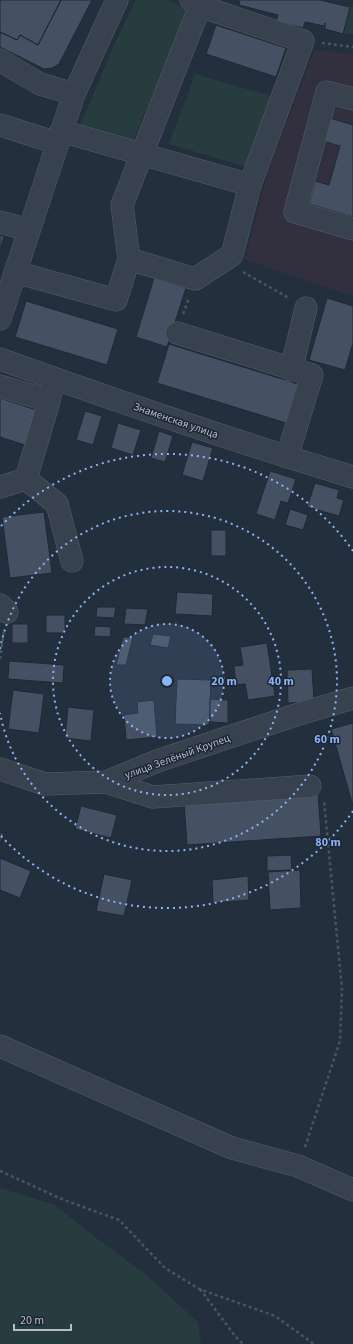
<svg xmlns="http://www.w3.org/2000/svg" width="353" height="1344" font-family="'Source Sans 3',sans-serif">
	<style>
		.medical { fill: #32303f }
		.green { fill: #263c3f }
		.building { fill: #455162; stroke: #1f2835 }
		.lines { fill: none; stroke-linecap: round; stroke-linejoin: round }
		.minor-casing { stroke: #565f6c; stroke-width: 23 }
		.path { stroke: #44595c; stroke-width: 2.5; stroke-dasharray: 3 3; stroke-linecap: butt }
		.minor { stroke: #38414e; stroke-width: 22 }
		.ring { fill: none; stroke: #8ab4f8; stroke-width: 2; stroke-dasharray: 2 4 }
		.labels { text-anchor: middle; stroke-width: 3; stroke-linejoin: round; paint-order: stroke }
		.street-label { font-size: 11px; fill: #b4bcc9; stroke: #1d2633 }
		.centre { fill: #8ab4f8; stroke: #1d2633; stroke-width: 2 }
		.ring-label { font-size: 12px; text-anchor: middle; font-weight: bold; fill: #8ab4f8; stroke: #1d2633; stroke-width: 3; stroke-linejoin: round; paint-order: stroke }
	</style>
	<rect width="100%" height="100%" fill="#242f3e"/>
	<path class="medical" d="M 315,49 L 353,55 L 353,294 L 345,294 L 245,259 L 268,171 Z"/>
	<path class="green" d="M 136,0 L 168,0 L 189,11 L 133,140 L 80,126 L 113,47 Z
		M 353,6 L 353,34 L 343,34 L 350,7 Z
		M 195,74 L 271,96 L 247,167 L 169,144 Z
		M 0,1188 L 55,1205 L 95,1237 L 145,1274 L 198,1322 L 201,1344 L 0,1344 Z"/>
	<path class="building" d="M 0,0 L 61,0 L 38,45 L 20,35 L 17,40 L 0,32 Z
		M 61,0 L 92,0 L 59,64 L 52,68 L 44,69 L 0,47 L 0,32 L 17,40 L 20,35 L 38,45 Z
		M 236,0 L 320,0 L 350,7 L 343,34 L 325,29 L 325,23 L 324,26 L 305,22 L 303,28 L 276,21 L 278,15 L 239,5 L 240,2 Z
		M 216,25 L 286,48 L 276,77 L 206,54 Z
		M 330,118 L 353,125 L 353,217 L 309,204 L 315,181 L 329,185 L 340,146 L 323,141 Z
		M 0,235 L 4,236 L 0,251 Z
		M 154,278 L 186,288 L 167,347 L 136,337 Z
		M 327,298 L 353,306 L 353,343 L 345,370 L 309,360 Z
		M 26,301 L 118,329 L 107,365 L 15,337 Z
		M 169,344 L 298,384 L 286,423 L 157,383 Z
		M 0,398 L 36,410 L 25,445 L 0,437 Z
		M 85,411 L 102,416 L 93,445 L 76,440 Z
		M 118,423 L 141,430 L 133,455 L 111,448 Z
		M 159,431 L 173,436 L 165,462 L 151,458 Z
		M 192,442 L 213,448 L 203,481 L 182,475 Z
		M 270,471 L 296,479 L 288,503 L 281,501 L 275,520 L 256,514 Z
		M 315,483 L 339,490 L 337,498 L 344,500 L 339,516 L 307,507 Z
		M 290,509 L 308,515 L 303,530 L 285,525 Z
		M 44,512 L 52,573 L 10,578 L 2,517 Z
		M 211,530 L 226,530 L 226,556 L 211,556 Z
		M 177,592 L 213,594 L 212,616 L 175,614 Z
		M 97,607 L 116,607 L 114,618 L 96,617 Z
		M 126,608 L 148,609 L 145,625 L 124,624 Z
		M 46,615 L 65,615 L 65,633 L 46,633 Z
		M 12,624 L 28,624 L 28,643 L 12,643 Z
		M 95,626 L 111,627 L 110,637 L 94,636 Z
		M 153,634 L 171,636 L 168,648 L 150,645 Z
		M 123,637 L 133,637 L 126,665 L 116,665 Z
		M 267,643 L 275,696 L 248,700 L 245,684 L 236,685 L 234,666 L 243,665 L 240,647 Z
		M 9,661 L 64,665 L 63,683 L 8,679 Z
		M 312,669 L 314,702 L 288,703 L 287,670 Z
		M 177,679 L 211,680 L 209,725 L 175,724 Z
		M 13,690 L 44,694 L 39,733 L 8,729 Z
		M 210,699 L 228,700 L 228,723 L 210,722 Z
		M 154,700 L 157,737 L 126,740 L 124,715 L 138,713 L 137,702 Z
		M 68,707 L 94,710 L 91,741 L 65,738 Z
		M 353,723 L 353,806 L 331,729 Z
		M 318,793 L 321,836 L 187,845 L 184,802 Z
		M 81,806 L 117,815 L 111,838 L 75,829 Z
		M 0,832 L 4,834 L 0,845 Z
		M 291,855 L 292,870 L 267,871 L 267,856 Z
		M 0,858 L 31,871 L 20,898 L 0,890 Z
		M 300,870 L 301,908 L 270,910 L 268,872 Z
		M 104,874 L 132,880 L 124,916 L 96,911 Z
		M 248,876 L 249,900 L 213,903 L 212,880 Z"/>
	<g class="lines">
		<g class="minor-casing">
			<path id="minor" d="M 0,60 L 40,84 L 74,94
				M 353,99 L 327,92 L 295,212 L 353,229
				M 0,125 L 57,143
				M 61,131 L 250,185
				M 0,222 L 29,230
				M 129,259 L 195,279 L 232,255 L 250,185 L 303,41 L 200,6 L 191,0
				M 15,272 L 116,300 L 129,259 L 122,205 L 200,6
				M 0,319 L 74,94 L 117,0
				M 177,333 L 312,375 L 287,457
				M 0,359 C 117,401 234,441 353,477
				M 291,370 L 306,308
				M 0,386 L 49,401
				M 26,479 L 57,504 L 72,561
				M 0,487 L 26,479 L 49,401 L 54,379
				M 0,605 L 7,612
				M 0,769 L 45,784 L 106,782 L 160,760 L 302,713 L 353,698
				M 106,782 L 153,797 L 310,786
				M 0,1046 L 232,1148 L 298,1166 L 353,1190"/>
		</g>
		<path class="path" d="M 322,43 L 353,47
			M 243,272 L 289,298
			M 183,314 L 189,298
			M 0,659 L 4,631
			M 305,1147 L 340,1041 L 342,989 L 324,801
			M 0,1171 L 64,1200 L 119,1220 L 165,1268 L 199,1289 L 275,1316 L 314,1344
			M 200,1289 L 235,1336 L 243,1344"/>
		<use href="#minor" class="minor"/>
	</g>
	<circle cx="167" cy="681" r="57" fill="#8ab4f8" fill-opacity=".12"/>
	<g class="ring">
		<circle cx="167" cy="681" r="57"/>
		<circle cx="167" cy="681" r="114"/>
		<path d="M0 649A170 170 0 1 1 0 713"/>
		<path d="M353 811A227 227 0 0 1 1 836M1 526A227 227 0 0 1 353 551"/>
	</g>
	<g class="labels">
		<g class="street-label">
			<text transform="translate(176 420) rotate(19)" y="4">Знаменская улица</text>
			<text transform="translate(177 756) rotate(-20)" y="4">улица Зелёный Крупец</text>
		</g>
	</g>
	<circle cx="167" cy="681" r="6" class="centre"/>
	<g class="ring-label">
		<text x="224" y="685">20 m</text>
		<text x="281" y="685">40 m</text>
		<text x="327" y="743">60 m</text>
		<text x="328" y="846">80 m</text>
	</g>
	<path d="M14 1324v6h57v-6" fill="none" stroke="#b4bcc9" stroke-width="2"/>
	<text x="20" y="1324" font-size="12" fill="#b4bcc9" stroke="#1d2633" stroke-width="3" paint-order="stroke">20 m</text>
</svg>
